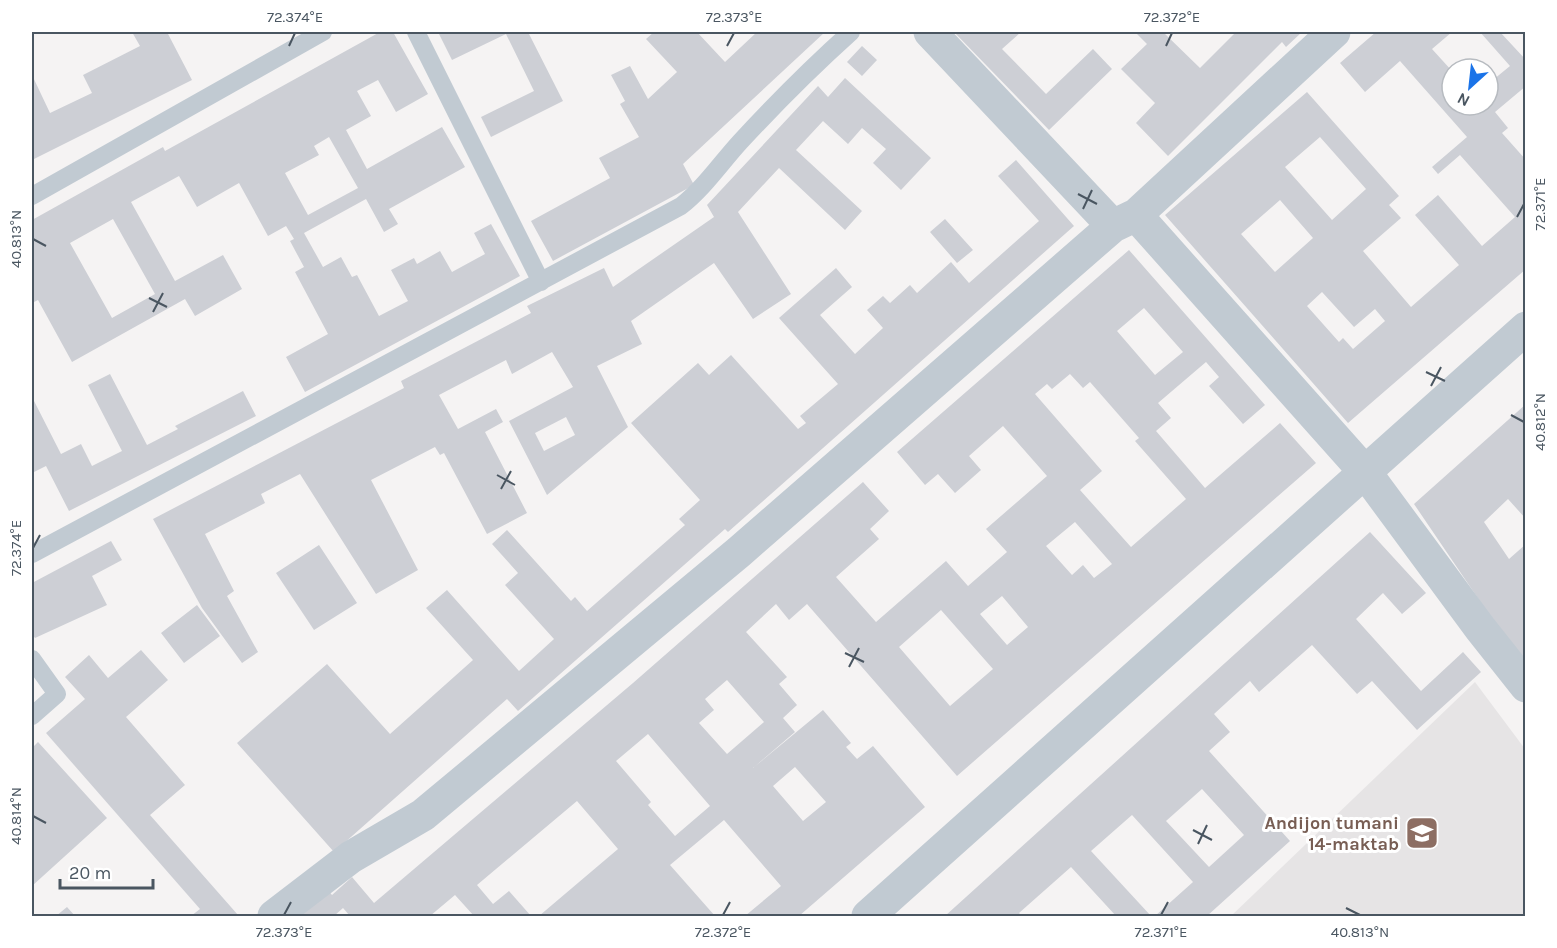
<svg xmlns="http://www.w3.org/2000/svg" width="1557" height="948" font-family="Karla,sans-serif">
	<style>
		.education { fill: #e6e4e5 }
		.building { fill: #cdcfd5; fill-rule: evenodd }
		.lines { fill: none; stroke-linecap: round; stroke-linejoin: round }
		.lane { stroke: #c1cad2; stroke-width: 18 }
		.street { stroke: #c1cad2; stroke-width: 33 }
		.ticks { fill: none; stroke: #4a5661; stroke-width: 2 }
		.labels { text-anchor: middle; stroke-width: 6; stroke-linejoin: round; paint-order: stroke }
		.education-label { font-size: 18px; font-weight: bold; fill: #785e54; stroke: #fff; text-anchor: end }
		.neatline { fill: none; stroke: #4a5661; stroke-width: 2 }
		.ticks-label { font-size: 15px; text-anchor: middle; fill: #4a5661 }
	</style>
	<rect width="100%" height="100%" fill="#f5f3f3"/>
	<path class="education" d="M 1475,682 L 1525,749 L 1525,916 L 1231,916 Z"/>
	<path class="building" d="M 132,32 L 167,32 L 192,80 L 32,160 L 32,75 L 50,113 L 92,93 L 83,75 L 140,46 Z
		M 380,32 L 393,32 L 428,94 L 396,112 L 378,80 L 357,91 L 371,116 L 346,130 L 367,169 L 442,127 L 465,167 L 389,209 L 398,224 L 384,232 L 366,199 L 304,233 L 323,267 L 341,257 L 352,277 L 357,275 L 379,316 L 408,301 L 391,270 L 414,258 L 417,264 L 440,251 L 452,272 L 485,254 L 474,233 L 491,224 L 520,276 L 305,392 L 286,357 L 328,334 L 295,272 L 304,267 L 290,241 L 294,239 L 286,226 L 268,236 L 239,183 L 197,207 L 179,176 L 131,202 L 175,281 L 223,255 L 242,289 L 195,316 L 185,299 L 72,362 L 38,300 L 32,303 L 32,220 L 163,147 L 165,151 ZM 329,137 L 358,188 L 308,215 L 285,173 L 319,155 L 314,146 ZM 113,219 L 155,294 L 112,318 L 70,243 Z
		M 438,32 L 528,32 L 563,101 L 491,137 L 481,117 L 534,91 L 506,34 L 452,60 Z
		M 654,32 L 697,32 L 725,62 L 757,32 L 825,32 L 683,164 L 694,185 L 553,261 L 531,221 L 610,178 L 599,158 L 639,137 L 620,104 L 625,101 L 611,75 L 630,66 L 648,99 L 677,72 L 646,39 Z
		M 954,32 L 1021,32 L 1002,49 L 1046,94 L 1093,49 L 1112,69 L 1049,130 Z
		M 1135,32 L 1163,32 L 1200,68 L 1236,32 L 1302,32 L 1286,47 L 1282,42 L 1168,156 L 1136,123 L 1155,103 L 1121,69 L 1147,44 Z
		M 1376,32 L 1452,32 L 1432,49 L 1452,71 L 1452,105 L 1488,105 L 1488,84 L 1510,66 L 1480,32 L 1500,32 L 1526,60 L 1526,86 L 1495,112 L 1508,128 L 1502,133 L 1526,160 L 1526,269 L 1348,423 L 1165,215 L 1307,92 L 1399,196 L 1389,205 L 1401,218 L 1363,251 L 1411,307 L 1459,265 L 1415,215 L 1438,195 L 1482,246 L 1515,217 L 1460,155 L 1438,174 L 1432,167 L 1467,137 L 1400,61 L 1365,92 L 1340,63 ZM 1320,137 L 1366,189 L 1332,220 L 1285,167 ZM 1280,200 L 1313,238 L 1275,272 L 1241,234 ZM 1322,292 L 1354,327 L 1375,309 L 1385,321 L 1353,349 L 1343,338 L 1339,342 L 1307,306 Z
		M 862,46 L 877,60 L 862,76 L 847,62 Z
		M 845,78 L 931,158 L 901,190 L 873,163 L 886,149 L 862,128 L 848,144 L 823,121 L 796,150 L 862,211 L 845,230 L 779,168 L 738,212 L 791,294 L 753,319 L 714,263 L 631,321 L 642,344 L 597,366 L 628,427 L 547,495 L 509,421 L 573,387 L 552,352 L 512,374 L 506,360 L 439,395 L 458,429 L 496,409 L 503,422 L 485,432 L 527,513 L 487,534 L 444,453 L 440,455 L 435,447 L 371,480 L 418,570 L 376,594 L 300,474 L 261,494 L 265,503 L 205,534 L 234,591 L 227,596 L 258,652 L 242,663 L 202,608 L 153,519 L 404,388 L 401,381 L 531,313 L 527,306 L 604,268 L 613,287 L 714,217 L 707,205 L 818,86 L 828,97 ZM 566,417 L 575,435 L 544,451 L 535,433 Z
		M 1016,160 L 1074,226 L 728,532 L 725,529 L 518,711 L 507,699 L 334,852 L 237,743 L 327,664 L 390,734 L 473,660 L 426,608 L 447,590 L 519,671 L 554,639 L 505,585 L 518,573 L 492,544 L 507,530 L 571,601 L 575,597 L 587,611 L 685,525 L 679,519 L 700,500 L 631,423 L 698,363 L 709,375 L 731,355 L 798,429 L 806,423 L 800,416 L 838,384 L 779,318 L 836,268 L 852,287 L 820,315 L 855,354 L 883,328 L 867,310 L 883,296 L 890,303 L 910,285 L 917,293 L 951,262 L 969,283 L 1039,221 L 998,176 Z
		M 945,219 L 973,250 L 957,263 L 930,232 Z
		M 1129,250 L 1265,405 L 1243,424 L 1209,386 L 1219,377 L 1206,362 L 1158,403 L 1171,418 L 1156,431 L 1205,488 L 1280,423 L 1316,463 L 957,776 L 807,604 L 789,620 L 776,604 L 746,632 L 787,677 L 779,684 L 797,705 L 783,718 L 795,732 L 753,768 L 823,710 L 851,743 L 846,747 L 857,759 L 873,746 L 925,807 L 799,916 L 745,916 L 781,886 L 724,820 L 670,865 L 715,916 L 539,916 L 618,849 L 577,801 L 477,885 L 493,904 L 509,891 L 531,916 L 474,916 L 455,895 L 430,916 L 350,916 L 343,908 L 334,916 L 296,916 L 327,889 L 332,895 L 352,877 L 374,903 L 633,683 L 863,482 L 889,511 L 870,529 L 879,539 L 836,577 L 876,622 L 946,561 L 968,586 L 1007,552 L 986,529 L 1047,476 L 1003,426 L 969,456 L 981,470 L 955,493 L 938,474 L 925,485 L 897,452 ZM 1144,308 L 1183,352 L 1155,375 L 1117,331 ZM 1070,374 L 1083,388 L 1090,382 L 1139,438 L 1135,441 L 1186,499 L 1131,547 L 1080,490 L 1102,471 L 1035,394 L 1047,384 L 1052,389 ZM 1075,522 L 1112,564 L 1094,578 L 1083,565 L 1072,575 L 1046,546 ZM 1002,596 L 1028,627 L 1007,645 L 980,614 ZM 941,610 L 993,669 L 950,706 L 899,647 ZM 727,680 L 764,722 L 727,754 L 699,723 L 714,710 L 705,699 ZM 648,734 L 710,806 L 675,836 L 648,805 L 651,802 L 616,761 ZM 795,767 L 826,802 L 803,821 L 773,786 Z
		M 110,374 L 147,445 L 178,429 L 175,426 L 243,391 L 256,416 L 69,511 L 46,466 L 32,473 L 32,397 L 61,454 L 81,444 L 92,466 L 122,451 L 88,385 Z
		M 1526,404 L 1526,519 L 1508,499 L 1484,522 L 1509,559 L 1526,544 L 1526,662 L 1490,616 L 1414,504 Z
		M 1370,532 L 1426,593 L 1402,614 L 1383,593 L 1356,619 L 1421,691 L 1463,652 L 1481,672 L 1417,730 L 1372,681 L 1357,694 L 1312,645 L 1259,692 L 1250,681 L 1214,714 L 1230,732 L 1209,751 L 1290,841 L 1207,916 L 1155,916 L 1193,882 L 1132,815 L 1091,851 L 1151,916 L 1116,916 L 1071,867 L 1019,913 L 1022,916 L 945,916 ZM 1202,789 L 1244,835 L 1209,867 L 1166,821 Z
		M 111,541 L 122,560 L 92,576 L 107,605 L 35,638 L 32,634 L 32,583 Z
		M 319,545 L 357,603 L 314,630 L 276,573 Z
		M 197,605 L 220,636 L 184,663 L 161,633 Z
		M 141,650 L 168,680 L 126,717 L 185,785 L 150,815 L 238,915 L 236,916 L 191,916 L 200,909 L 46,733 L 85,699 L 65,677 L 89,655 L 108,678 Z
		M 38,742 L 107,818 L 32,886 L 32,748 Z
		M 67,907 L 75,916 L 56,916 Z"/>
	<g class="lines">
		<path class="lane" d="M 416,32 L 541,282
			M 32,196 L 323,32
			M 32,554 L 681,206 C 704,188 720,164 740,142 C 776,103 812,67 851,32
			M 32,659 L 57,694 L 32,716"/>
		<path class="street" d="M 930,32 L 1113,226
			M 1136,215 L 1365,472 L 1480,628 L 1526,686
			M 274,916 L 351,857 L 423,815 L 739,552 L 1113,226 L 1136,215 L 1334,32
			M 868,916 L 1526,328"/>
	</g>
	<path class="ticks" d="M 289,46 L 295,33M 727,46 L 734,33M 1166,46 L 1172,33M 1078,194 L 1097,204M 1083,209 L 1092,190M 1517,217 L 1524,204M 33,239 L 46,246M 149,298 L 167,307M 153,312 L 163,293M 1426,372 L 1445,381M 1431,386 L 1441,367M 1511,415 L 1524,422M 497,475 L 515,485M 501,489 L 511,471M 33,548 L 40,535M 845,653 L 864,662M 849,667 L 859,648M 33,816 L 46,823M 1193,830 L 1212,840M 1198,844 L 1207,825M 1346,908 L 1360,915M 284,915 L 291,902M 723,915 L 730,902M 1161,915 L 1168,902"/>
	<defs>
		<g id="school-square" transform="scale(1.725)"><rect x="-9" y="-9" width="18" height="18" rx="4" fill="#8d6e63" stroke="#fff"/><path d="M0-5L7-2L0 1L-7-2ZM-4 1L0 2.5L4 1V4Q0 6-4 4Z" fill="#fff"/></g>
	</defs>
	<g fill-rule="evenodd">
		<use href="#school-square" x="1422" y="833"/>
	</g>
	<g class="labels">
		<g class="education-label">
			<text x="1399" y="829">Andijon tumani<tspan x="1399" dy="21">14-maktab</tspan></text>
		</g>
	</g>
	<rect width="1557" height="948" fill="none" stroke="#ffffff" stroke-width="66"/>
	<g transform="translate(1470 87) rotate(207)"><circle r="28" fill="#ffffff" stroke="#b7bbc0" stroke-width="1.5"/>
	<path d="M0-4.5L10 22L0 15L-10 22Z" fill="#1a73e8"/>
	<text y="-9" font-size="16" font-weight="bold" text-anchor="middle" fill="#4a5661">N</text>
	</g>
	<path d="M60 879v9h93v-9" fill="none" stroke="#4a5661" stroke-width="3"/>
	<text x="69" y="879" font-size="18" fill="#4a5661" stroke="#ffffff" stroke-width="4.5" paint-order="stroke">20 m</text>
	<rect x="33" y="33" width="1491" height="882" class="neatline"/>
	<g class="ticks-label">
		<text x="295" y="22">72.374°E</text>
		<text x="734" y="22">72.373°E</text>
		<text x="1172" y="22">72.372°E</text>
		<text transform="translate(1540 204) rotate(-90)" y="5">72.371°E</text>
		<text transform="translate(16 239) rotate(-90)" y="5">40.813°N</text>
		<text transform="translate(1540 422) rotate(-90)" y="5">40.812°N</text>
		<text transform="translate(16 548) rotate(-90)" y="5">72.374°E</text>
		<text transform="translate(16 816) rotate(-90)" y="5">40.814°N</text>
		<text x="284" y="937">72.373°E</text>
		<text x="723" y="937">72.372°E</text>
		<text x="1161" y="937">72.371°E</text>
		<text x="1360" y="937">40.813°N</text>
	</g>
</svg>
